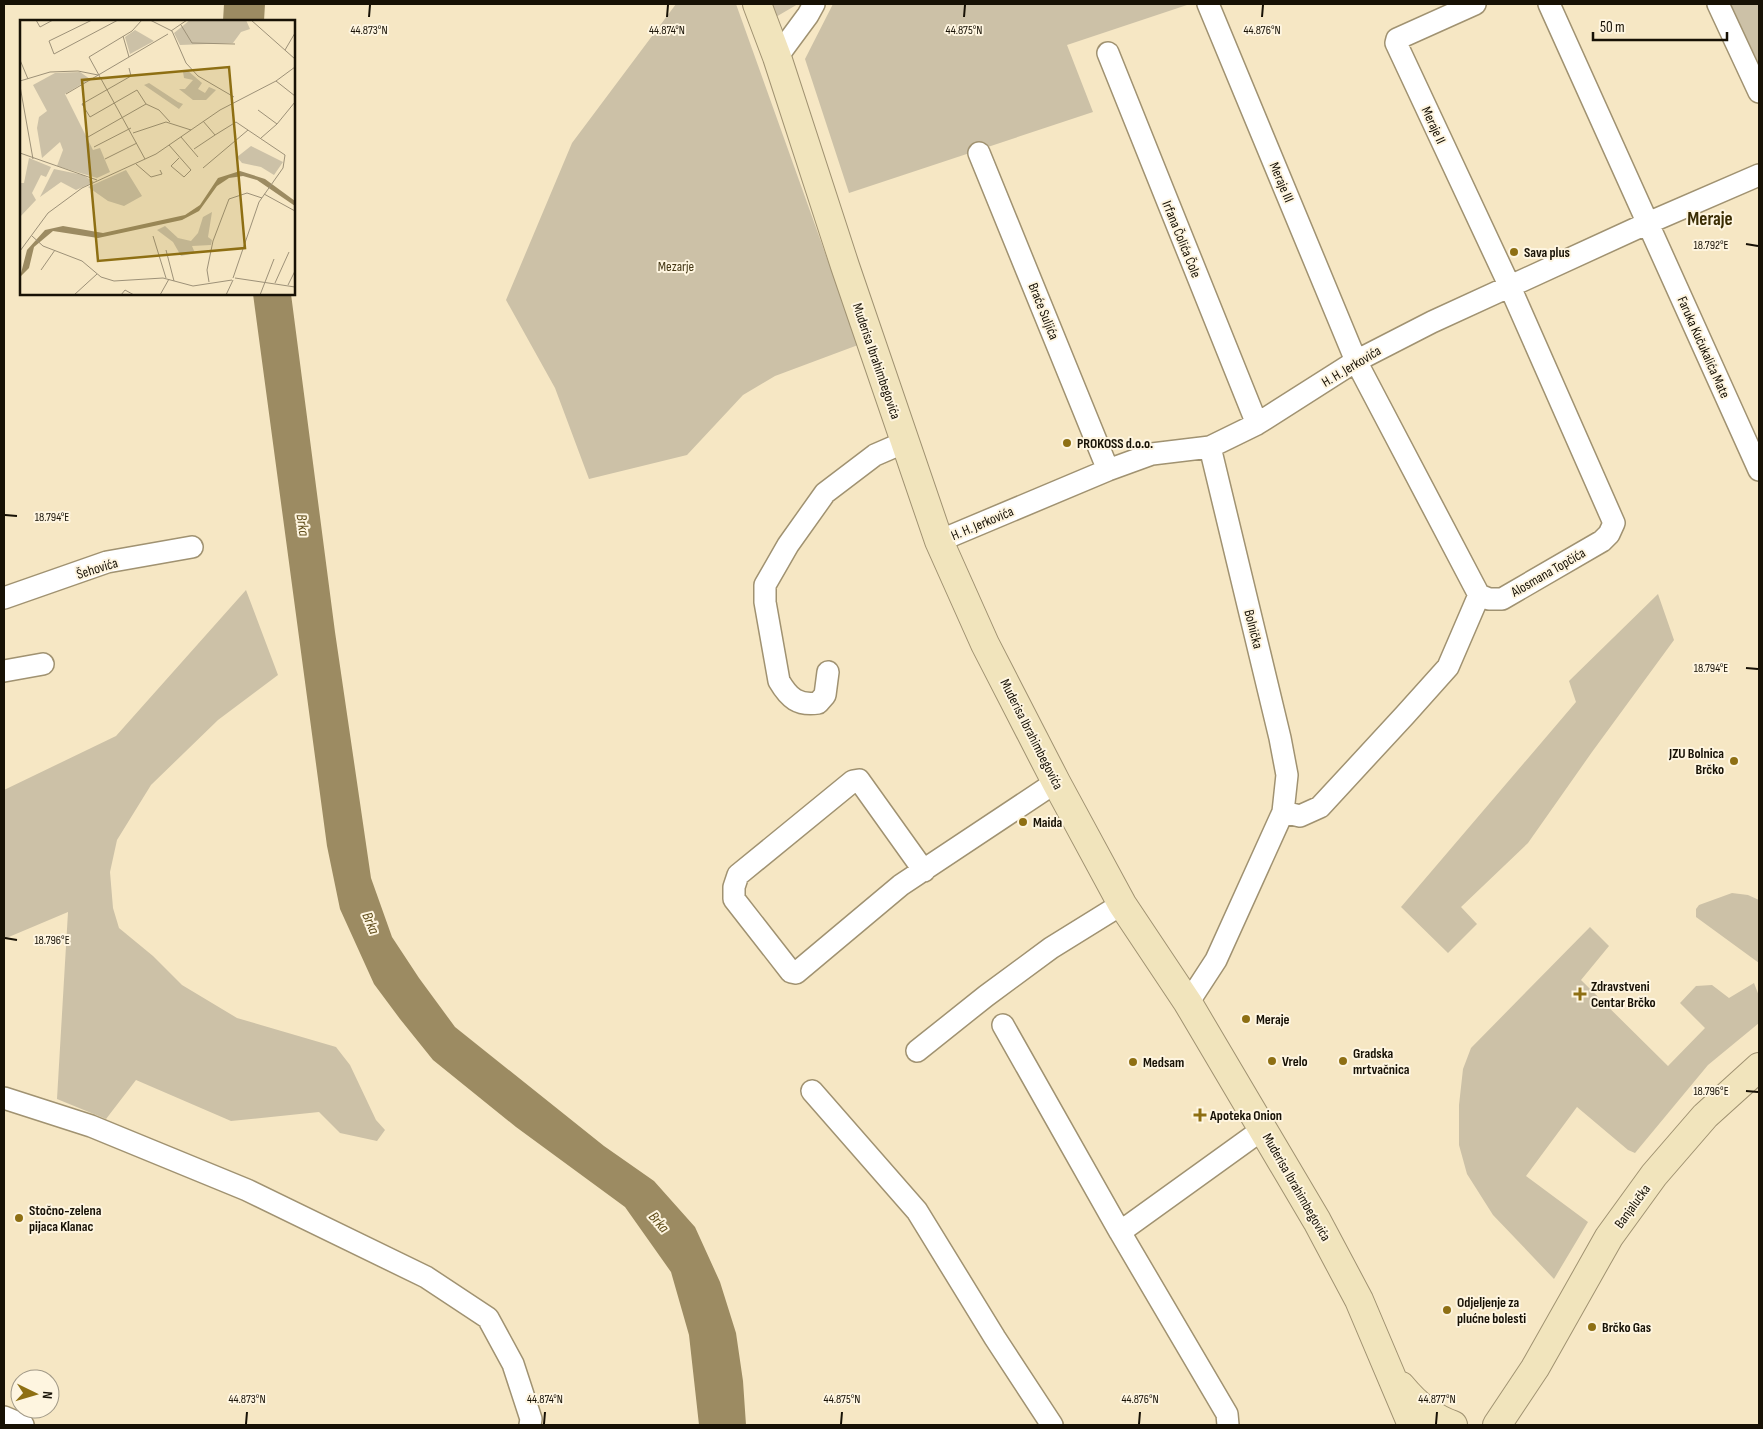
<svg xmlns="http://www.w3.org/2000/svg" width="1763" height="1429" font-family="'Sofia Sans Condensed',sans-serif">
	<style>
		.green { fill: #ccc1a7 }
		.water { fill: #9c8b62 }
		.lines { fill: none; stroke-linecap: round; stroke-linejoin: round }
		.street-casing { stroke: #a09271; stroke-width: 24 }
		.secondary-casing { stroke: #a09271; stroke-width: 30 }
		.street { stroke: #fff; stroke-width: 21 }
		.secondary { stroke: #f1e4bc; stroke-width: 28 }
		.ticks { fill: none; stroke: #171105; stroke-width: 2 }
		.poi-dot { fill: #8e6f13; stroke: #fef5e0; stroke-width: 2 }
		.labels { text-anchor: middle; stroke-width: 4; stroke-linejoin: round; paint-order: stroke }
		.street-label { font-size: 14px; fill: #171105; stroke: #fef5e0 }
		.poi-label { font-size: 14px; font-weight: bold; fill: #171105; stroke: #fef5e0; text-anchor: start }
		.park-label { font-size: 14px; fill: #423512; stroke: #fef5e0 }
		.water-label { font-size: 15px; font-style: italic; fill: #604d1a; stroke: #fef5e0 }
		.district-label { font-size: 19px; font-weight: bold; fill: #3a2c02; stroke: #fef5e0 }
		.inset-road { fill: none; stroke: #9d9178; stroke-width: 1 }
		.view { fill: #8e6f13; fill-opacity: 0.15; stroke: #8e6f13; stroke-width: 2.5 }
		.inset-edge { fill: none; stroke: #171105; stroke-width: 2.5 }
		.ticks-label { font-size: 12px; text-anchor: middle; fill: #171105; stroke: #fef5e0; stroke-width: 4; stroke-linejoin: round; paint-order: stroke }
	</style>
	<rect width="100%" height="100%" fill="#f6e7c4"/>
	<path class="green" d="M 676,4 L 736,4 L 858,345 L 775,376 L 743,395 L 687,455 L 589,479 L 555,388 L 506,300 L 572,143 Z
		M 761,4 L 798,4 L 769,21 Z
		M 833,4 L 1190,4 L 1067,45 L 1093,112 L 849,193 L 805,59 Z
		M 1730,4 L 1759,4 L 1759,64 Z
		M 246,590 L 278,675 L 218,720 L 151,785 L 117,840 L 110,872 L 113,908 L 119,928 L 153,956 L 182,985 L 237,1018 L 336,1047 L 350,1065 L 376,1120 L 385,1130 L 377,1141 L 340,1133 L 319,1112 L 231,1121 L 136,1080 L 106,1119 L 57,1099 L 68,912 L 4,939 L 4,790 L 116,736 Z
		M 1658,594 L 1674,640 L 1592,752 L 1528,843 L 1461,907 L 1477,924 L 1448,953 L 1401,907 L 1576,702 L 1569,681 Z
		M 1732,893 L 1748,895 L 1759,900 L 1759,963 L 1696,917 L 1696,909 L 1699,905 Z
		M 1590,927 L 1609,946 L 1581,980 L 1668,1066 L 1705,1028 L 1680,1003 L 1696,986 L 1712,985 L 1729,998 L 1754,983 L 1759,996 L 1759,1023 L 1708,1065 L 1635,1153 L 1628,1150 L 1577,1107 L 1526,1176 L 1588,1222 L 1554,1279 L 1493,1215 L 1467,1174 L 1459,1145 L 1459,1105 L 1463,1069 L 1471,1048 Z"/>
	<path class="water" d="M 224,4 L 265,4 L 264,21 L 223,21 Z
		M 253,294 L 291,294 L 335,632 L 371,878 L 392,937 L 419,978 L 455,1027 L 604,1146 L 654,1181 L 695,1227 L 720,1282 L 736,1333 L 743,1381 L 746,1425 L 699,1425 L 689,1335 L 671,1272 L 625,1207 L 516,1127 L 433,1060 L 400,1019 L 374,984 L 340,909 L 327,846 Z"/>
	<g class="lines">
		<g class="street-casing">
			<path id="street" d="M 1208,4 L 1356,361 L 1479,595 L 1489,599 L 1502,599 L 1602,541 L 1609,534 L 1614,523 L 1510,287 L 1396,43 L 1397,39 L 1475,4
				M 1549,4 L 1759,470
				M 1718,4 L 1759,92
				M 1108,53 L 1257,424
				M 777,57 L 808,15 L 814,4
				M 979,153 L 1108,470
				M 939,541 L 1108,470 L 1152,454 L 1210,447 L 1257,424 L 1356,361 L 1432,322 L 1648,223 L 1759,175
				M 4,598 L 107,562 L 192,547
				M 4,671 L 43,664
				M 828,672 L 825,695 L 818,703 C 798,706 789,698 779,681 L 765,602 L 765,585 L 788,545 L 825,493 L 875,455 L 905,442
				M 1283,812 L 1300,816 L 1320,807 L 1405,715 L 1448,667 L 1479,595
				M 924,871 L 859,780 L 853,781 L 738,875 L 734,887 L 734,899 L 791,972 L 796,973 L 901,885 L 1056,782
				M 1188,1003 L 1216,960 L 1283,812 L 1287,775 L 1280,738 L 1210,447
				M 1003,1025 L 1120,1232
				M 917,1051 L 986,996 L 1051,948 L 1122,904
				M 812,1091 L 917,1211 L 995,1338 L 1052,1425
				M 4,1098 L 91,1126 L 247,1190 L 426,1277 L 488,1318 L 513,1364 L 531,1419 L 530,1425
				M 4,1417 L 23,1425
				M 1228,1425 L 1227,1414 L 1120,1232 L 1263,1129"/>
		</g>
		<g class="secondary-casing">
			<path id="secondary" d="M 757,4 L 777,57 L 845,266 L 939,541 L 985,644 L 1056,782 L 1122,904 L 1188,1003 L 1317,1221 L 1359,1300 L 1412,1425
				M 1401,1386 C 1415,1403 1432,1418 1453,1425
				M 1497,1425 L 1535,1368 L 1609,1237 L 1654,1175 L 1705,1116 L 1759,1067"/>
		</g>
		<use href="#street" class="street"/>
		<use href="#secondary" class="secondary"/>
	</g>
	<path class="ticks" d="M 369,17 L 370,5M 667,17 L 668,5M 964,17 L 965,5M 1262,17 L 1263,5M 1746,244 L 1758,246M 5,515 L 17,516M 1746,668 L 1758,669M 5,938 L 17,940M 1746,1091 L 1758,1092M 246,1424 L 247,1412M 544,1424 L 545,1412M 841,1424 L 842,1412M 1139,1424 L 1140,1412M 1436,1424 L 1437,1412"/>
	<g class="poi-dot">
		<circle cx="1514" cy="252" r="5"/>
		<circle cx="1067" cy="443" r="5"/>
		<circle cx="1734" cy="761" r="5"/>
		<circle cx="1023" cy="822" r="5"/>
		<path d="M1577.5 986.5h5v5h5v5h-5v5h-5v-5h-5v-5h5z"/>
		<circle cx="1246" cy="1019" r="5"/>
		<circle cx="1272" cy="1061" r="5"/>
		<circle cx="1343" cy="1061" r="5"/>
		<circle cx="1133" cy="1062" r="5"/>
		<path d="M1197.5 1107.5h5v5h5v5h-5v5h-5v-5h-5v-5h5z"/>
		<circle cx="19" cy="1218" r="5"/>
		<circle cx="1447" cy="1310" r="5"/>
		<circle cx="1592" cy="1327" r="5"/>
	</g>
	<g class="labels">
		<g class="street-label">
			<text transform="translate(1434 125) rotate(65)" y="5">Meraje II</text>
			<text transform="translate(1282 182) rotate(67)" y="5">Meraje III</text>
			<text transform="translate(1182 239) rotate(68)" y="5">Irfana Čolića Čole</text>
			<text transform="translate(1044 311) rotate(68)" y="5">Braće Suljića</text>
			<text transform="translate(1704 347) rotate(66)" y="5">Faruka Kučukalića Mate</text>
			<text transform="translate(877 361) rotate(71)" y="5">Muderisa Ibrahimbegovića</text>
			<text transform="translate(1351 366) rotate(-31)" y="5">H. H. Jerkovića</text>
			<text transform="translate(982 523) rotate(-23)" y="5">H. H. Jerkovića</text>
			<text transform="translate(97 568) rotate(-17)" y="5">Šehovića</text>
			<text transform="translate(1548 572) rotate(-30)" y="5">Alosmana Topčića</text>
			<text transform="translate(1254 629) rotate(76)" y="5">Bolnička</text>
			<text transform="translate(1032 734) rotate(63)" y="5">Muderisa Ibrahimbegovića</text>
			<text transform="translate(1297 1187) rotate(60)" y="5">Muderisa Ibrahimbegovića</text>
			<text transform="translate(1632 1206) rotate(-54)" y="5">Banjalučka</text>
		</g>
		<g class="poi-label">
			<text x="1524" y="257">Sava plus</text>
			<text x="1077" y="448">PROKOSS d.o.o.</text>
			<text x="1724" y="758" text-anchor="end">JZU Bolnica<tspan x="1724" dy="16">Brčko</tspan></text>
			<text x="1033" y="827">Maida</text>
			<text x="1591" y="991">Zdravstveni<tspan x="1591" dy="16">Centar Brčko</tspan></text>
			<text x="1256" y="1024">Meraje</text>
			<text x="1353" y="1058">Gradska<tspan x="1353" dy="16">mrtvačnica</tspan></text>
			<text x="1282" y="1066">Vrelo</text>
			<text x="1143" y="1067">Medsam</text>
			<text x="1210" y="1120">Apoteka Onion</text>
			<text x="29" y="1215">Stočno-zelena<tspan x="29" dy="16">pijaca Klanac</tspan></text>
			<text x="1457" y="1307">Odjeljenje za<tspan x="1457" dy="16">plućne bolesti</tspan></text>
			<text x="1602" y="1332">Brčko Gas</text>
		</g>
		<g class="park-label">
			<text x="676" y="271">Mezarje</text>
		</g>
		<g class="water-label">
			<text transform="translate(303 525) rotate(82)" y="5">Brka</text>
			<text transform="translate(371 923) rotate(67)" y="5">Brka</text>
			<text transform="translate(659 1222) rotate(49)" y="5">Brka</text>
		</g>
		<g class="district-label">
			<text x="1710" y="225">Meraje</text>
		</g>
	</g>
	<g transform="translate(20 20)">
		<rect width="275" height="275" fill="#f6e7c4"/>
		<path d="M 170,0 L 226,0 L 230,9 L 221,12 L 213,23 L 160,25 L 154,13 ZM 115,10 L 134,21 L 110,34 L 105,17 ZM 167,50 L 182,63 L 178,69 L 185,73 L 189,67 L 196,70 L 186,80 L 173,80 L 159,69 L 165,69 L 173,60 L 164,58 L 163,52 ZM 60,52 L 70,59 L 45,74 L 73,130 L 80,128 L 90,152 L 77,158 L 37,146 L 43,130 L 40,122 L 22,138 L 17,108 L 19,97 L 27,91 L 13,65 L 35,53 ZM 129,63 L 158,82 L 163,84 L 159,89 L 124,65 ZM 231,126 L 263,142 L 254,155 L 241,147 L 222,143 L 217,137 ZM 9,138 L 31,147 L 26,157 L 21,155 L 12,173 L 16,180 L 0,197 L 0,163 L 4,163 ZM 34,149 L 63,155 L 74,162 L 56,170 L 41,162 L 20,177 ZM 106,150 L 122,176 L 104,186 L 88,181 L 68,167 ZM 192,192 L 188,217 L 192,220 L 191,225 L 172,226 L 175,233 L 161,236 L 153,222 L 137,210 L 145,206 L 158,218 L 171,221 L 178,213 L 183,197 Z" fill="#ccc1a7"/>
		<path d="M 220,151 L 245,159 L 275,181 L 275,186 L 237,160 L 223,156 L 209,158 L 197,166 L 179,191 L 162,200 L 78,218 L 33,211 L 14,227 L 9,248 L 0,257 L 7,230 L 25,210 L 43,206 L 83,213 L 165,195 L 180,185 L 198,158 Z" fill="#9c8b62"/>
		<path class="inset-road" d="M 16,0 L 20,7 L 33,0M 72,0 L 29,21 L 34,34 L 98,0M 122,0 L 112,11 L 69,37 L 125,139M 130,0 L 152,11 L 166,43 L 178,56 L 214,77M 231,0 L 275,39M 161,5 L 172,23 L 215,24M 151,11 L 167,0M 265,30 L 275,13M 109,37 L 148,14M 0,40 L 8,59M 0,61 L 30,52 L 58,51 L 78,55M 256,61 L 275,76M 0,66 L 13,139M 46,74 L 109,37 L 103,16M 126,84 L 139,90 L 150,102M 238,90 L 257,104 L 241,118M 183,101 L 195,115 L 216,102 L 265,135 L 263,148 L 239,182 L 213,258M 257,104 L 275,82M 113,113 L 146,102 L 171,110M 68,117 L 126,84 L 117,70 L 70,97 L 62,84 L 111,56 L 109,48M 161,117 L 178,137M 149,125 L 171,150 L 164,157 L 151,146 L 159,138M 74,127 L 111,108M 174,129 L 195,115M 0,133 L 77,160M 85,139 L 117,123M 116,144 L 131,157 L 142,154 L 140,150M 183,148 L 228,110M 244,174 L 275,191M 12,216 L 23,226 L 62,241 L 81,257 L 94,261 L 143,258 L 173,266 L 212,260M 133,216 L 146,258M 146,230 L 154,261M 0,231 L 28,193 L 62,168 L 136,134 L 200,90 L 256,61 L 275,47M 21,250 L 35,230M 215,258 L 275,267M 189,262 L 187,250 L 193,221 L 209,179 L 227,173 L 242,178M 255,263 L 269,232M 268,265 L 275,251M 54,275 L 77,254M 101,275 L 105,270 L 114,275M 140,275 L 149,259M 206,275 L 213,260M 240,275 L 254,239"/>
		<path class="view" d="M 209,47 L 225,228 L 78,241 L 62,60 Z"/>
		<rect width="275" height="275" class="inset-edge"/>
	</g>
	<g class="ticks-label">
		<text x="369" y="34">44.873°N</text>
		<text x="667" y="34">44.874°N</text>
		<text x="964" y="34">44.875°N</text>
		<text x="1262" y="34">44.876°N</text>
		<text x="1711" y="249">18.792°E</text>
		<text x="52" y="521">18.794°E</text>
		<text x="1711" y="672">18.794°E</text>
		<text x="52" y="944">18.796°E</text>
		<text x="1711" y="1095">18.796°E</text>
		<text x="247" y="1403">44.873°N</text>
		<text x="545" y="1403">44.874°N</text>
		<text x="842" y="1403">44.875°N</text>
		<text x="1140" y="1403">44.876°N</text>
		<text x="1437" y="1403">44.877°N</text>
	</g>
	<rect width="1763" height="1429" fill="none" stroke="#171105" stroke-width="10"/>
	<g transform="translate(35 1394) rotate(95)"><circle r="24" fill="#fef5e0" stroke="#a29a88"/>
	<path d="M0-4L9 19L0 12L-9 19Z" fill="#8e6f13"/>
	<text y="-8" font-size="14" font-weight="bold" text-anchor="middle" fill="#171105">N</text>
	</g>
	<path d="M1593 32v8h134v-8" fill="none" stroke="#171105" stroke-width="2.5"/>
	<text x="1600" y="32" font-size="15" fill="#171105" stroke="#fef5e0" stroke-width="4" paint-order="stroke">50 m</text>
</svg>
